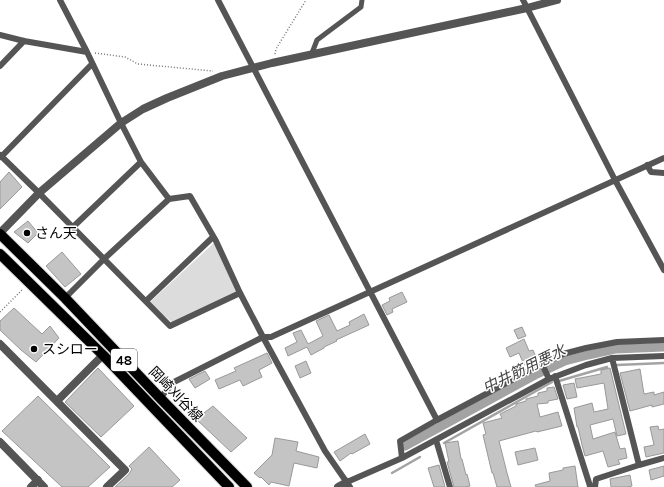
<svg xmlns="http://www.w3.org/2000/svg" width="664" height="487" font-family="Karla,'Noto Sans JP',sans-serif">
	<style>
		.green { fill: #dcdcdc }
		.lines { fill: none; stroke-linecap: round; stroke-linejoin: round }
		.stream { stroke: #a3a3a3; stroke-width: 2.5 }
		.canal { stroke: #a3a3a3; stroke-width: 9 }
		.building { fill: #c4c4c4; stroke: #999 }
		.primary-casing { stroke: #dbdbdb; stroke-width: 12 }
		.path { stroke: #777; stroke-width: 1.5; stroke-dasharray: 1 2; stroke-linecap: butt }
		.pedestrian { stroke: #555; stroke-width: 5 }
		.minor { stroke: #555; stroke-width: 6 }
		.tertiary { stroke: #555; stroke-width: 8 }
		.primary { stroke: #000; stroke-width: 10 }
		.poi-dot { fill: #000; stroke: #fff; stroke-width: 1.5 }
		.labels { text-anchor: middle; stroke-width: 3; stroke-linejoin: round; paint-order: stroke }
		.shield { fill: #fff; stroke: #4c4c4c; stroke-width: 1 }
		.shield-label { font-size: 13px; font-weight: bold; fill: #000 }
		.poi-label { font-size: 14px; fill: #000; stroke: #fff; text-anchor: start }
		.street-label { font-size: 14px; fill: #000; stroke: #fff }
		.water-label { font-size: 15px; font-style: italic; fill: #444; stroke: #fff }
	</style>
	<rect width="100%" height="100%" fill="#fff"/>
	<path class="green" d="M 216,241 L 240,293 L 174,324 L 149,303 Z"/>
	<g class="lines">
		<path class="stream" d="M 617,365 L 664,363
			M 559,381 L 607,367
			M 444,443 L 552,382
			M 392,473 L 420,457"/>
		<path class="canal" d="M 405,446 L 535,375 L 565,361 L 588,355 L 615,349 L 664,347"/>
	</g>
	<path class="building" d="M 9,172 L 22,187 L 0,209 L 0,182 Z
		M 28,221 L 38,233 L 28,243 L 14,232 Z
		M 62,252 L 81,274 L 65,287 L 46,266 Z
		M 402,292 L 407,302 L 392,309 L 393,312 L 387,315 L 382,305 L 390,301 L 389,298 Z
		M 14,308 L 42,334 L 50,326 L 59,338 L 36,362 L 21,350 L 0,330 L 0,321 Z
		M 364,314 L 369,325 L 336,340 L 337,341 L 324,347 L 324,348 L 311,355 L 307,347 L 288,356 L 285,348 L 297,342 L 293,333 L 301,330 L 308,344 L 323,336 L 316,321 L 329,315 L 337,331 L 350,325 L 349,322 Z
		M 522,327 L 526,336 L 518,339 L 514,330 Z
		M 524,339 L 529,351 L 533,350 L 537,359 L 524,365 L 519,353 L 510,357 L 506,348 Z
		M 267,353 L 272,363 L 259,370 L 262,377 L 243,386 L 240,380 L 219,389 L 215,380 L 236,371 L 234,368 Z
		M 306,361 L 311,373 L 300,378 L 295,366 Z
		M 98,368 L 134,406 L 101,437 L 65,402 Z
		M 610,368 L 626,434 L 617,436 L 613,419 L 590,425 L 593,439 L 615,432 L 620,449 L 625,448 L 627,458 L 618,460 L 620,464 L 608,467 L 603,451 L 585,456 L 582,445 L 578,427 L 577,427 L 574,408 L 592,403 L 594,412 L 608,409 L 604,383 L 577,388 L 575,379 L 601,374 L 601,370 Z
		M 640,369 L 644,394 L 654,392 L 654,395 L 664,392 L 664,404 L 652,407 L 652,405 L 630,411 L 620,373 Z
		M 205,371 L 210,379 L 195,388 L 189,379 Z
		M 574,383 L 577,397 L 567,399 L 563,385 Z
		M 554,387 L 558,399 L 548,401 L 548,403 L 537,404 L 540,417 L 558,412 L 562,426 L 537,432 L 536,431 L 499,441 L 507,473 L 511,487 L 497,487 L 493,473 L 492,473 L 483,435 L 486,434 L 483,423 L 502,418 L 500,414 L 516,406 L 516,404 L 526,401 L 526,399 L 538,396 L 538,393 L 547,391 L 547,388 Z
		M 38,396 L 110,467 L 88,487 L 62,487 L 2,431 Z
		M 213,406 L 247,438 L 231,452 L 196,419 Z
		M 658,426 L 659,430 L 664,429 L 664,453 L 646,457 L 644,447 L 654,445 L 650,427 Z
		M 365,434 L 370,444 L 352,454 L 351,453 L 340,461 L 334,452 Z
		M 275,438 L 298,442 L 296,451 L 319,457 L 317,468 L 294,463 L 289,486 L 271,482 L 269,485 L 261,477 L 260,478 L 254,473 L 272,455 Z
		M 458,441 L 461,459 L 462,459 L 466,475 L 467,474 L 470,486 L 465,487 L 454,487 L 447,462 L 449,462 L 445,443 Z
		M 149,447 L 180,480 L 172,487 L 115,487 L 129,474 L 132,469 L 129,466 Z
		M 535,448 L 538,460 L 518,465 L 515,452 Z
		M 439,465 L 445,487 L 434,487 L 428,468 Z
		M 575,466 L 578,487 L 536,487 L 535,485 L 550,481 L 549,473 L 563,470 L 563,468 Z
		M 664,466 L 664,476 L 651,480 L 649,470 Z
		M 630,475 L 632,486 L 627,487 L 611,487 L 610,479 Z"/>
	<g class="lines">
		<g class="primary-casing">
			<path id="primary" d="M 0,234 L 65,298 L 160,398 L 247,487
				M 0,254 L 103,355 L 229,487"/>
		</g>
		<path class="path" d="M 95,53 L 125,57 L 138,64 L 213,71
			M 275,54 L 276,49 L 306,0
			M 0,312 L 23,289"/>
		<path class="pedestrian" d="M 312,53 L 317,40 L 361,7 L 362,0"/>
		<path class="minor" d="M 60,0 L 87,52 L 121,123 L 141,162 L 169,199
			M 218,0 L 437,420 L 542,364 L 563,354 L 586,348 L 617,342 L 664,340
			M 523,0 L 615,180 L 664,270
			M 0,35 L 24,41 L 87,52
			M 0,66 L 24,41
			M 0,155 L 39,193 L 170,326 L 240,293
			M 1,157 L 92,64
			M 647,165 L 651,172 L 664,173
			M 73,227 L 141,162
			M 65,298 L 104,259 L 169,199 L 190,196 L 216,241 L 240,293 L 263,337 L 325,451 L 350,487
			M 146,301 L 213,237
			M 612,358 L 639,465 L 664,458
			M 542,364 L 549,379
			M 555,376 L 590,486
			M 160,398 L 174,382 L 263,337 L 271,337 L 664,158
			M 436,440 L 450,487
			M 402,458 L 400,441 L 437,420
			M 347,482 L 402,458 L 549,379 L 586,365 L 612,358 L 664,356
			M 595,487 L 596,479 L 639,465"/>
		<path class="tertiary" d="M 0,233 L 39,193 L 121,123 L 143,109 L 167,98 L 222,76 L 272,63 L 527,8 L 557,0
			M 0,344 L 125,470 L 107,487
			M 57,401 L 103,355
			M 0,442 L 44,487
			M 31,487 L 38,480
			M 338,487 L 347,482"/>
		<use href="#primary" class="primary"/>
	</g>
	<g class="poi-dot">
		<circle cx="27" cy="233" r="4"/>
		<circle cx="34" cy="349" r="4"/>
	</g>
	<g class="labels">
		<rect class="shield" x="111" y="349" width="26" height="22" rx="3"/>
		<g class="shield-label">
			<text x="124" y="365">48</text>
		</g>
		<g class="poi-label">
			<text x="35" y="238">さん天</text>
			<text x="42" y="354">スシロー</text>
		</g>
		<g class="street-label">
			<text transform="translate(176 394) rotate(46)" y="5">岡崎刈谷線</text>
		</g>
		<g class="water-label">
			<text transform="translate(524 369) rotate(-26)" y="5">中井筋用悪水</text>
		</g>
	</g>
</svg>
